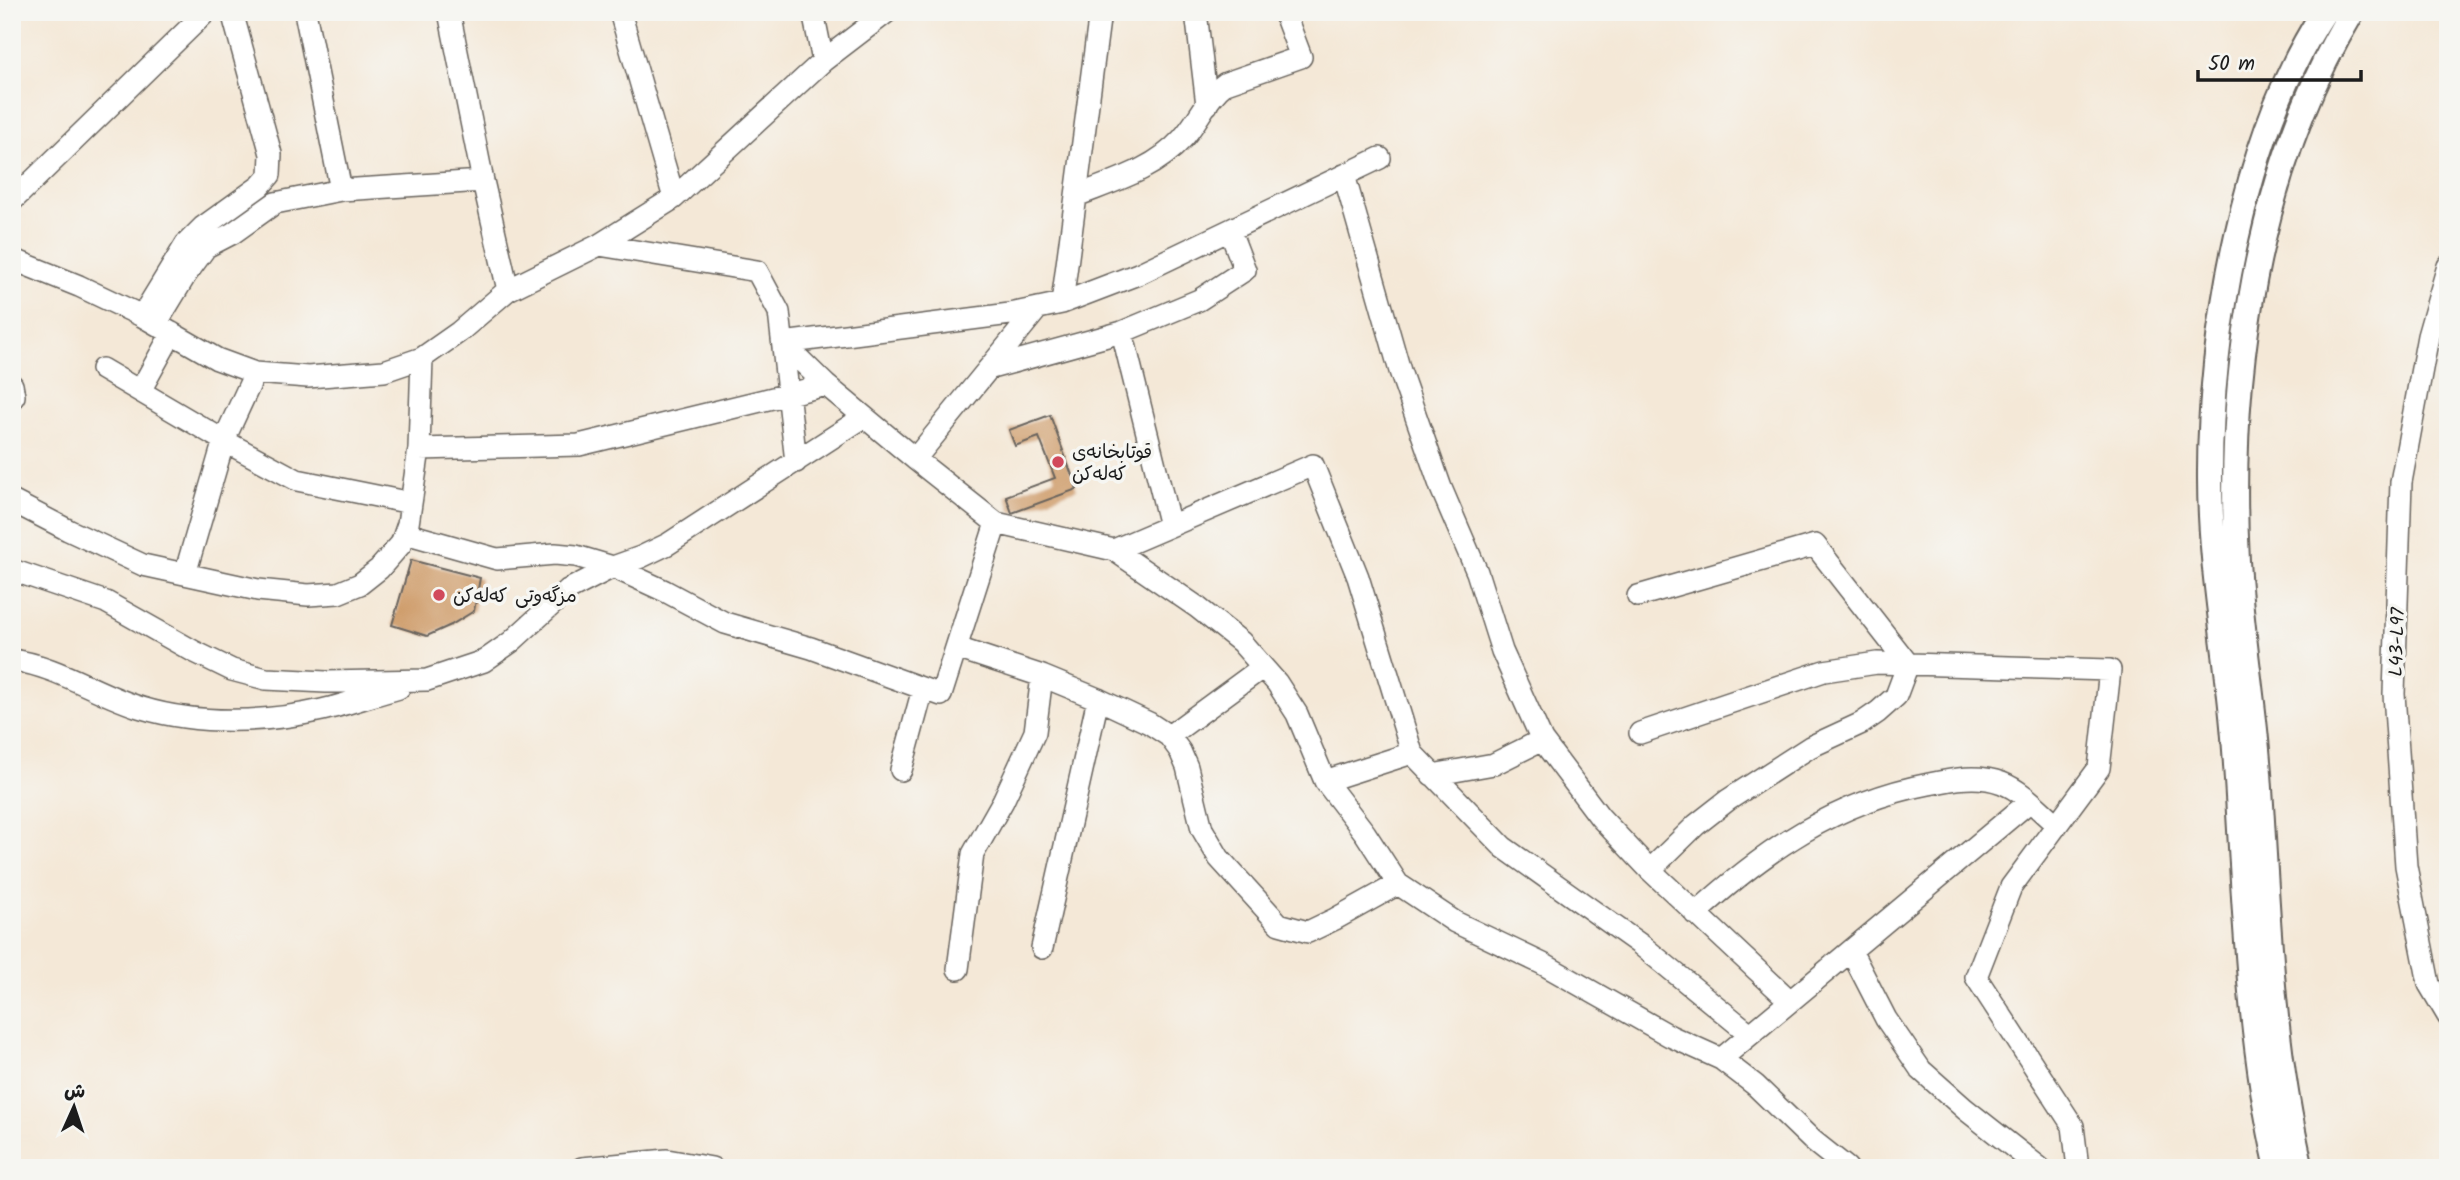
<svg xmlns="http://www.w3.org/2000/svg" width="2460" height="1180" font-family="Kalam,'Playpen Sans Arabic',sans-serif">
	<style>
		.building { fill: #cf9d6c }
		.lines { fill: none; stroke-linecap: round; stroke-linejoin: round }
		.minor-casing { stroke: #68635d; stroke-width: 24 }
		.tertiary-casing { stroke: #68635d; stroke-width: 28 }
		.minor { stroke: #fff; stroke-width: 21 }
		.tertiary { stroke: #fff; stroke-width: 24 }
		.poi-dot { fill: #d1495b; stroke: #f6f6f2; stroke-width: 2.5 }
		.labels { text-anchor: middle; stroke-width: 7; stroke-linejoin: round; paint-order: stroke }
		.poi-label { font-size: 19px; fill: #1c1c1c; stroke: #f6f6f2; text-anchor: start }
		.street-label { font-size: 19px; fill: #1c1c1c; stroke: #f6f6f2 }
	</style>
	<rect width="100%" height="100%" fill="#f6f6f2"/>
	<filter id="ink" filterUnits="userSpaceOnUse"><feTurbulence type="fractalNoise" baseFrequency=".0143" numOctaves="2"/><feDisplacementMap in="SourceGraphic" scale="14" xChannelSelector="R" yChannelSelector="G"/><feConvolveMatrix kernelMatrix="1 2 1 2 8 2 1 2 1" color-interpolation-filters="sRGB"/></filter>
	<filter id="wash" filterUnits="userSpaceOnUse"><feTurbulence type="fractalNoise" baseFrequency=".00686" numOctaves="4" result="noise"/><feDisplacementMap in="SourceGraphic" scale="28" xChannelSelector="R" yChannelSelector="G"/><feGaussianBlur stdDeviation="1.57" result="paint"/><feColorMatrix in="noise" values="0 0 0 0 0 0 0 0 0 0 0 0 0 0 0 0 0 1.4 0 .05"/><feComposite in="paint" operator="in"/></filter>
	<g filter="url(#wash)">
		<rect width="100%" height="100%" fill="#f4e8d7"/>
		<g id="blocks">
			<path class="building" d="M 1050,415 L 1077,489 L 1012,513 L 1006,496 L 1055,478 L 1039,437 L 1015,446 L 1009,430 Z
				M 411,560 L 480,578 L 474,611 L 451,625 L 427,636 L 392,625 Z"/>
		</g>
	</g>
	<g filter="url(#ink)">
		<use href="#blocks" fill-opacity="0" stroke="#68635d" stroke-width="2"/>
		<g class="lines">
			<g class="minor-casing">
				<path id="minor" d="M 305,12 L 341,190
					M 449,12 L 483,181 L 508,290
					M 620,12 L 674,198
					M 813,12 L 823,61
					M 1196,12 L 1207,105
					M 1344,175 L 1400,371 L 1441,488 L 1477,572 L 1502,651 L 1542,740 L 1600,817 L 1650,870 L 1790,1001
					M 1076,196 C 1114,181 1154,170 1182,139 C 1198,122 1207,97 1226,83 L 1301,57 L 1284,12
					M 12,201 L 206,12
					M 599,245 L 757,271 L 779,312 L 796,462
					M 12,259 L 79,286 L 142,316 L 217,359 L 255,373 L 308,377 L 384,371 L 422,358 L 459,332 L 508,290 L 599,245 L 674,198 L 823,61 L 887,12
					M 2448,266 L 2428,336 L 2401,482 L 2394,694 L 2406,866 L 2429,984 L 2448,1016
					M 1062,303 L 1100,12
					M 142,316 L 186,244 L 203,227 L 260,186 L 270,175 L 271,154 L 232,12
					M 156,324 L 185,276 L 206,247 L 233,233 L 275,203 L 341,190 L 483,181
					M 1122,332 L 1170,526
					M 783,343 L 826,385 L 915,459 L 996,523 L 1114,550 L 1197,607 L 1241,642 L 1277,683 L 1297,714 L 1325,781 L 1365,833 L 1398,884 L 1455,922 L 1543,964 L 1670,1036 L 1721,1059 L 1755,1085 L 1813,1141 L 1847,1168
					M 783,343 L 1010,314 L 1062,303 L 1138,274 L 1380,158
					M 102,369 L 228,443 L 297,480 L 411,503
					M 988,369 L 1122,332 L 1199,300 L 1245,270 L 1230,231
					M 12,385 L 14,396 L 12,399
					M 140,391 L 172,333
					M 419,449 L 579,445 L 826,385
					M 915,459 L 1038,308
					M 12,501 L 68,530 L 143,565 L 258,590 L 308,595 L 338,593 L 360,584 L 379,569 L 401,544 L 408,524 L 419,449 L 422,358
					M 405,533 L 497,559 L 555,554 L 576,556 L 613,567 L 665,591 L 725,623 L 811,648 L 941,695 L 996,523
					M 1114,550 L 1313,465 L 1358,577 L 1412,753 L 1503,847 L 1641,945 L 1750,1034
					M 12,570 L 106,602 L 193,651 L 232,670 L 266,679 L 326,682 L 427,680 L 484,661 L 511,642 L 568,590 L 613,567 L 641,557 L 668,544 L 864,417
					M 185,574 L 224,440 L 255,373
					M 1638,596 L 1815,545 L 1908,664
					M 957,648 L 1042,676 L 1098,699 L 1149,723 L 1169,736 L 1180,751 L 1187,767 L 1202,829 L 1219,858 L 1279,924 L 1308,932 L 1335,919 L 1398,884
					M 12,660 C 58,666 98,695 142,708 C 198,725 265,723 322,710 C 348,704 373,695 399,688
					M 1640,733 L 1824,671 L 1877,663 L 2110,670 L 2099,768 L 2011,887 L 1976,977 L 2073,1126 L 2078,1168
					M 1169,736 L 1263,667
					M 901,770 L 923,689
					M 1432,775 L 1494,764 L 1542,740
					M 1325,781 L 1412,753
					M 1650,870 L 1696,825 L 1728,800 L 1810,747 L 1862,723 L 1878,712 L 1896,696 L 1908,664
					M 1695,914 C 1764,851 1835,802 1929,784 C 1953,779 1978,774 2002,783 C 2023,791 2040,811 2057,825
					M 1042,948 L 1098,699
					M 1851,951 L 1886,1019 L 1921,1070 L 1965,1109 L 2040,1168
					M 958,969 L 973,854 L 1003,801 L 1035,732 L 1042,676
					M 1721,1059 L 2029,802
					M 582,1168 L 667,1160 L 712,1168"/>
			</g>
			<g class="tertiary-casing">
				<path id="tertiary" d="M 2278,1168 C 2246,1030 2245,890 2235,750 C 2229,660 2210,570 2210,479 C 2209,335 2244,133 2324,12
					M 2301,1168 C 2270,1039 2268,905 2259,773 C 2254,702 2241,632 2237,561 C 2227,377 2256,172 2352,12"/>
			</g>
			<use href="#minor" class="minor"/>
			<use href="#tertiary" class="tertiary"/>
		</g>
	</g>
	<g class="poi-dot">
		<circle cx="1058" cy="462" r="7"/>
		<circle cx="439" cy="595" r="7"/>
	</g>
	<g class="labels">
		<g class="poi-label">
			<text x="1072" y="458">قوتابخانەی<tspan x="1072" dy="22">کەلەکن</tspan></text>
			<text x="453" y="602">مزگەوتی کەلەکن</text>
		</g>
		<g class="street-label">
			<text transform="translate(2396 642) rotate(-88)" y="7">L43-L97</text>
		</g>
	</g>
	<rect width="2460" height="1180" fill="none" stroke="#f6f6f2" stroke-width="42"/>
	<g transform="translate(74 1107) rotate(3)" stroke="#f6f6f2" stroke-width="5" paint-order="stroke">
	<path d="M0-5L12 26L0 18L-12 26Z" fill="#1c1c1c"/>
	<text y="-10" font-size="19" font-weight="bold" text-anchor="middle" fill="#1c1c1c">ش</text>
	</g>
	<path d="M2198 70v10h163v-10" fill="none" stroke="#1c1c1c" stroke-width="3.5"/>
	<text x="2208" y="70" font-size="21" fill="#1c1c1c" stroke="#f6f6f2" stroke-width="5" paint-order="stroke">50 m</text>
</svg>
